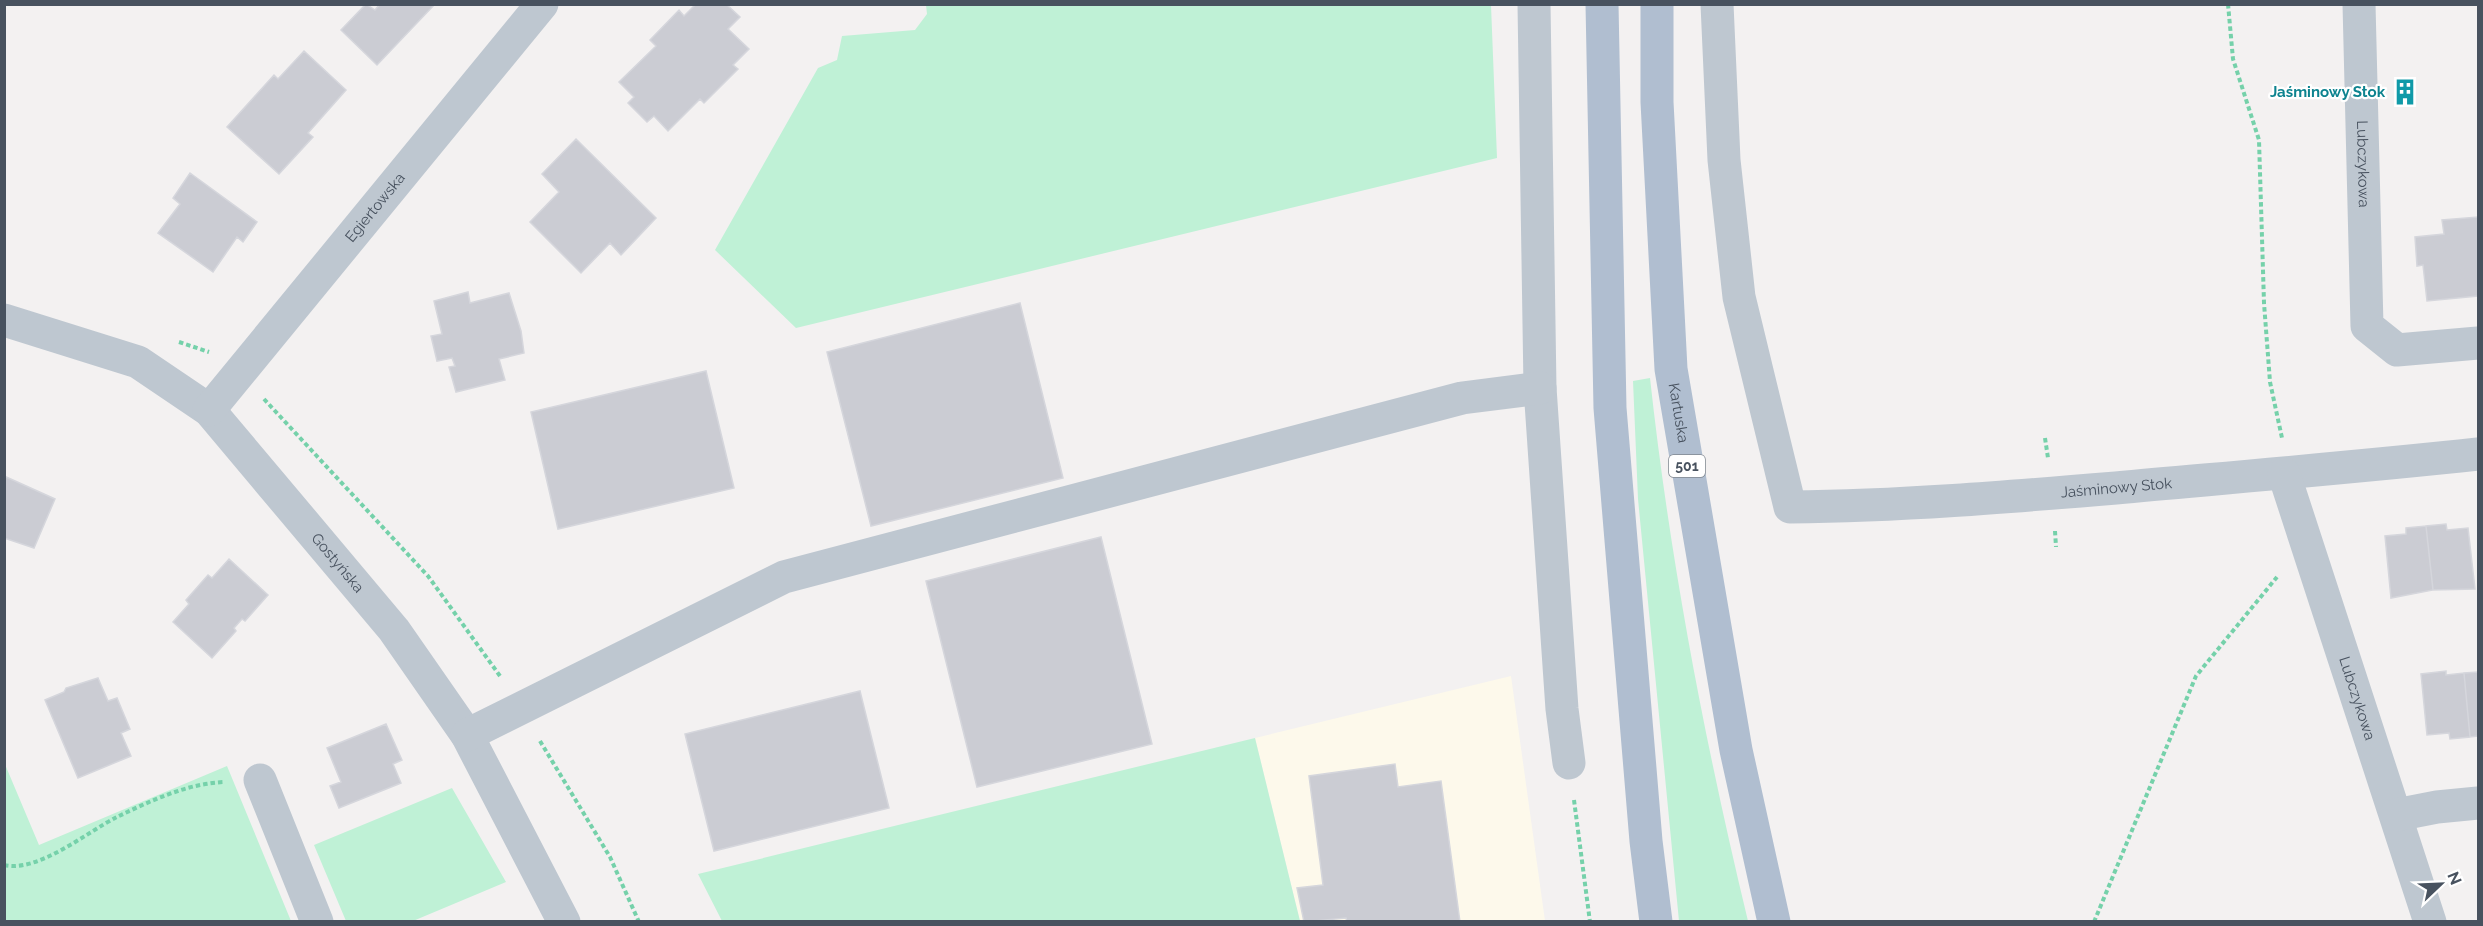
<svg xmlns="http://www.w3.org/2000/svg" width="2483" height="926" font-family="Raleway,sans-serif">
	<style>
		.commercial { fill: #fdf9eb }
		.green { fill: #bff1d6 }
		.building { fill: #cbccd3; stroke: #d5d6dc; stroke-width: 1.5 }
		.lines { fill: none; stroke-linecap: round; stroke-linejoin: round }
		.path { stroke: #75d1aa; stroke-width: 4; stroke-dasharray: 4.5 3; stroke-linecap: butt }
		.minor { stroke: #bec7d0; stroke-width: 33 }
		.major { stroke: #b0bed0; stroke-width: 33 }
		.labels { text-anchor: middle; stroke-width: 4.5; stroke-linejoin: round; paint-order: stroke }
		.shield { fill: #fff; stroke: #7f868f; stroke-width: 1.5 }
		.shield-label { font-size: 14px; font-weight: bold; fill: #48525f }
		.culture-label { font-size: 15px; font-weight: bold; fill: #0d838f; stroke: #fff; text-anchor: end }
		.street-label { font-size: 15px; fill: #48525f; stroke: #fff }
	</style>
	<rect width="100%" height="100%" fill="#f3f1f1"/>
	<path class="commercial" d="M 1511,676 L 1545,921 L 1300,921 L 1255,738 Z"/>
	<path class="green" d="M 926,5 L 1491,5 L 1497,158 L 796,328 L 715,250 L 818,68 L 837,60 L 842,36 L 915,30 L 927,14 Z
		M 1650,378 C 1670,561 1705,743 1748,921 L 1679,921 L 1638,499 L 1633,381 Z
		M 1255,738 L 1300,921 L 722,921 L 698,874 Z
		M 4,762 L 39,845 L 227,766 L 291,921 L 5,921 Z
		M 452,788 L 506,882 L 413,921 L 346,921 L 314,845 Z"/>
	<path class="building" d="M 366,4 L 375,10 L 380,4 L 435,4 L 377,65 L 341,30 Z
		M 696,4 L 726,4 L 740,17 L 728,29 L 749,49 L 733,65 L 738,69 L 704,103 L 700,99 L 668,131 L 654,116 L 647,122 L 628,103 L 634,97 L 619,82 L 656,46 L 650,40 L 679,10 L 684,16 Z
		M 304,51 L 346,90 L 308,133 L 313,137 L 279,174 L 227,127 L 274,75 L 278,79 Z
		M 2397,83 L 2412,83 L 2412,101 L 2398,102 Z
		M 576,139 L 656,218 L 621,255 L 610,243 L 581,273 L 530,222 L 559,192 L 542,174 Z
		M 190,173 L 257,222 L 243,242 L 237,237 L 213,272 L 158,233 L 180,204 L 173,198 Z
		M 2478,217 L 2478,296 L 2427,301 L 2423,265 L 2417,266 L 2415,237 L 2444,234 L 2442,220 Z
		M 468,292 L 470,303 L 509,293 L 521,331 L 524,353 L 499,359 L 505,380 L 456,392 L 449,367 L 455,366 L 452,358 L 437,361 L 431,336 L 442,334 L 434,301 Z
		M 1020,303 L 1063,478 L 871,526 L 827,352 Z
		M 706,371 L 734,488 L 558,529 L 531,412 Z
		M 4,476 L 55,499 L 34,548 L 4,538 Z
		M 2446,524 L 2447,530 L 2468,528 L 2475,589 L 2433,590 L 2426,526 Z
		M 2426,526 L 2433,590 L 2391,598 L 2385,536 L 2406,534 L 2406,528 Z
		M 1101,537 L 1152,744 L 977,787 L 926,581 Z
		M 229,559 L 268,595 L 245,621 L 242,619 L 234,628 L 236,631 L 212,658 L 173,622 L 189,604 L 186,600 L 208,575 L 212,578 Z
		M 2446,671 L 2446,675 L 2464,673 L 2470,737 L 2450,739 L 2449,733 L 2427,735 L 2421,674 Z
		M 2478,672 L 2478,736 L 2470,737 L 2464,673 Z
		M 98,678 L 108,701 L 117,698 L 130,729 L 121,733 L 131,756 L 78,778 L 45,700 L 64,692 L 66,688 Z
		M 860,691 L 889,808 L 714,851 L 685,734 Z
		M 386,724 L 402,760 L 393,764 L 401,783 L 339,808 L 330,786 L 341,782 L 327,748 Z
		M 1395,764 L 1398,787 L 1441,781 L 1460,922 L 1347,922 L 1346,918 L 1304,922 L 1297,888 L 1323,885 L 1309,776 Z"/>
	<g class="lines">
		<path class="path" d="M 2228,4 L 2233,59 L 2259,140 L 2264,303 L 2270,382 L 2282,438
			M 179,342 L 209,352
			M 264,399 L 428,576 L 500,676
			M 2045,438 L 2048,458
			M 2055,531 L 2056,547
			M 540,741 L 610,857 L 639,922
			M 1574,800 L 1590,922
			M 4,865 C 38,873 87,832 117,817 C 150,801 188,783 225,782
			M 2094,922 L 2196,676 L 2277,577"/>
		<g class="minor">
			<path d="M 1534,4 L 1540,388 L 1562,709 L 1569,763"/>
			<path id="s1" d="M 1717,4 L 1724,160 L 1739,297 L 1790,507 C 1899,506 2008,497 2116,488 C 2237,477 2358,467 2478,454"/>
			<path id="s2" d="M 2359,4 L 2367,326 L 2397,350 L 2478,343"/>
			<path id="s3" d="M 4,320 L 138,362 L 209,410 L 394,630 L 467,735 L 564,922"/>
			<path id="s4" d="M 209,410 L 542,4"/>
			<path id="s5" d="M 2284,474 L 2430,922"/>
			<path d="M 467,735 L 784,577 L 1462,398 L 1540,388"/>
			<path d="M 260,780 L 317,922"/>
			<path d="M 2396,815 L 2437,807 L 2478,803"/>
		</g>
		<g class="major">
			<path d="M 1602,4 L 1610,408 L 1646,841 L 1656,922"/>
			<path id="s6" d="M 1657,4 L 1657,102 L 1671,369 L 1736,750 L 1774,922"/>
		</g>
	</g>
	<defs>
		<g id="building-bare" transform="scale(2.07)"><path d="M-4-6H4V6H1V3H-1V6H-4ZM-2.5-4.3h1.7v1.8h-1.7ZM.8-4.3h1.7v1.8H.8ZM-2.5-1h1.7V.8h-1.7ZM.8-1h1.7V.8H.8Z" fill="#0f9aa8" stroke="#fff" stroke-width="2.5" paint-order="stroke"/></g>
	</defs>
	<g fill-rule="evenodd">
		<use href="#building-bare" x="2405" y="92"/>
	</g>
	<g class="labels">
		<rect class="shield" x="1669" y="455" width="36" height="22" rx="4.5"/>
		<g class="shield-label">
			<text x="1687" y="471">501</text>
		</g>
		<g class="culture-label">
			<text x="2385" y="97">Jaśminowy Stok</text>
		</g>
		<g class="street-label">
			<text dy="5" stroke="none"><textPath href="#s2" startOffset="160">Lubczykowa</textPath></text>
			<text dy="5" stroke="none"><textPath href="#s4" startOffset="262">Egiertowska</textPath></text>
			<text dy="5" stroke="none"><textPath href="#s6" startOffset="410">Kartuska</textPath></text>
			<text dy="5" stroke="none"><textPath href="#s1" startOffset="837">Jaśminowy Stok</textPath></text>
			<text dy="5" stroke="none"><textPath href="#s3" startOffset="426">Gostyńska</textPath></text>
			<text dy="5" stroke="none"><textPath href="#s5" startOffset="236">Lubczykowa</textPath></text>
		</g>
	</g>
	<rect width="2483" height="926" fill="none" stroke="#48525f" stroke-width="12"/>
	<g transform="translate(2441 884) rotate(67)" stroke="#ffffff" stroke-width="4.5" paint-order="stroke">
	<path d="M0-4.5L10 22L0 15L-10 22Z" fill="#48525f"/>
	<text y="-9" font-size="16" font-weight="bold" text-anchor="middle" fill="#48525f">N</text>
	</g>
</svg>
